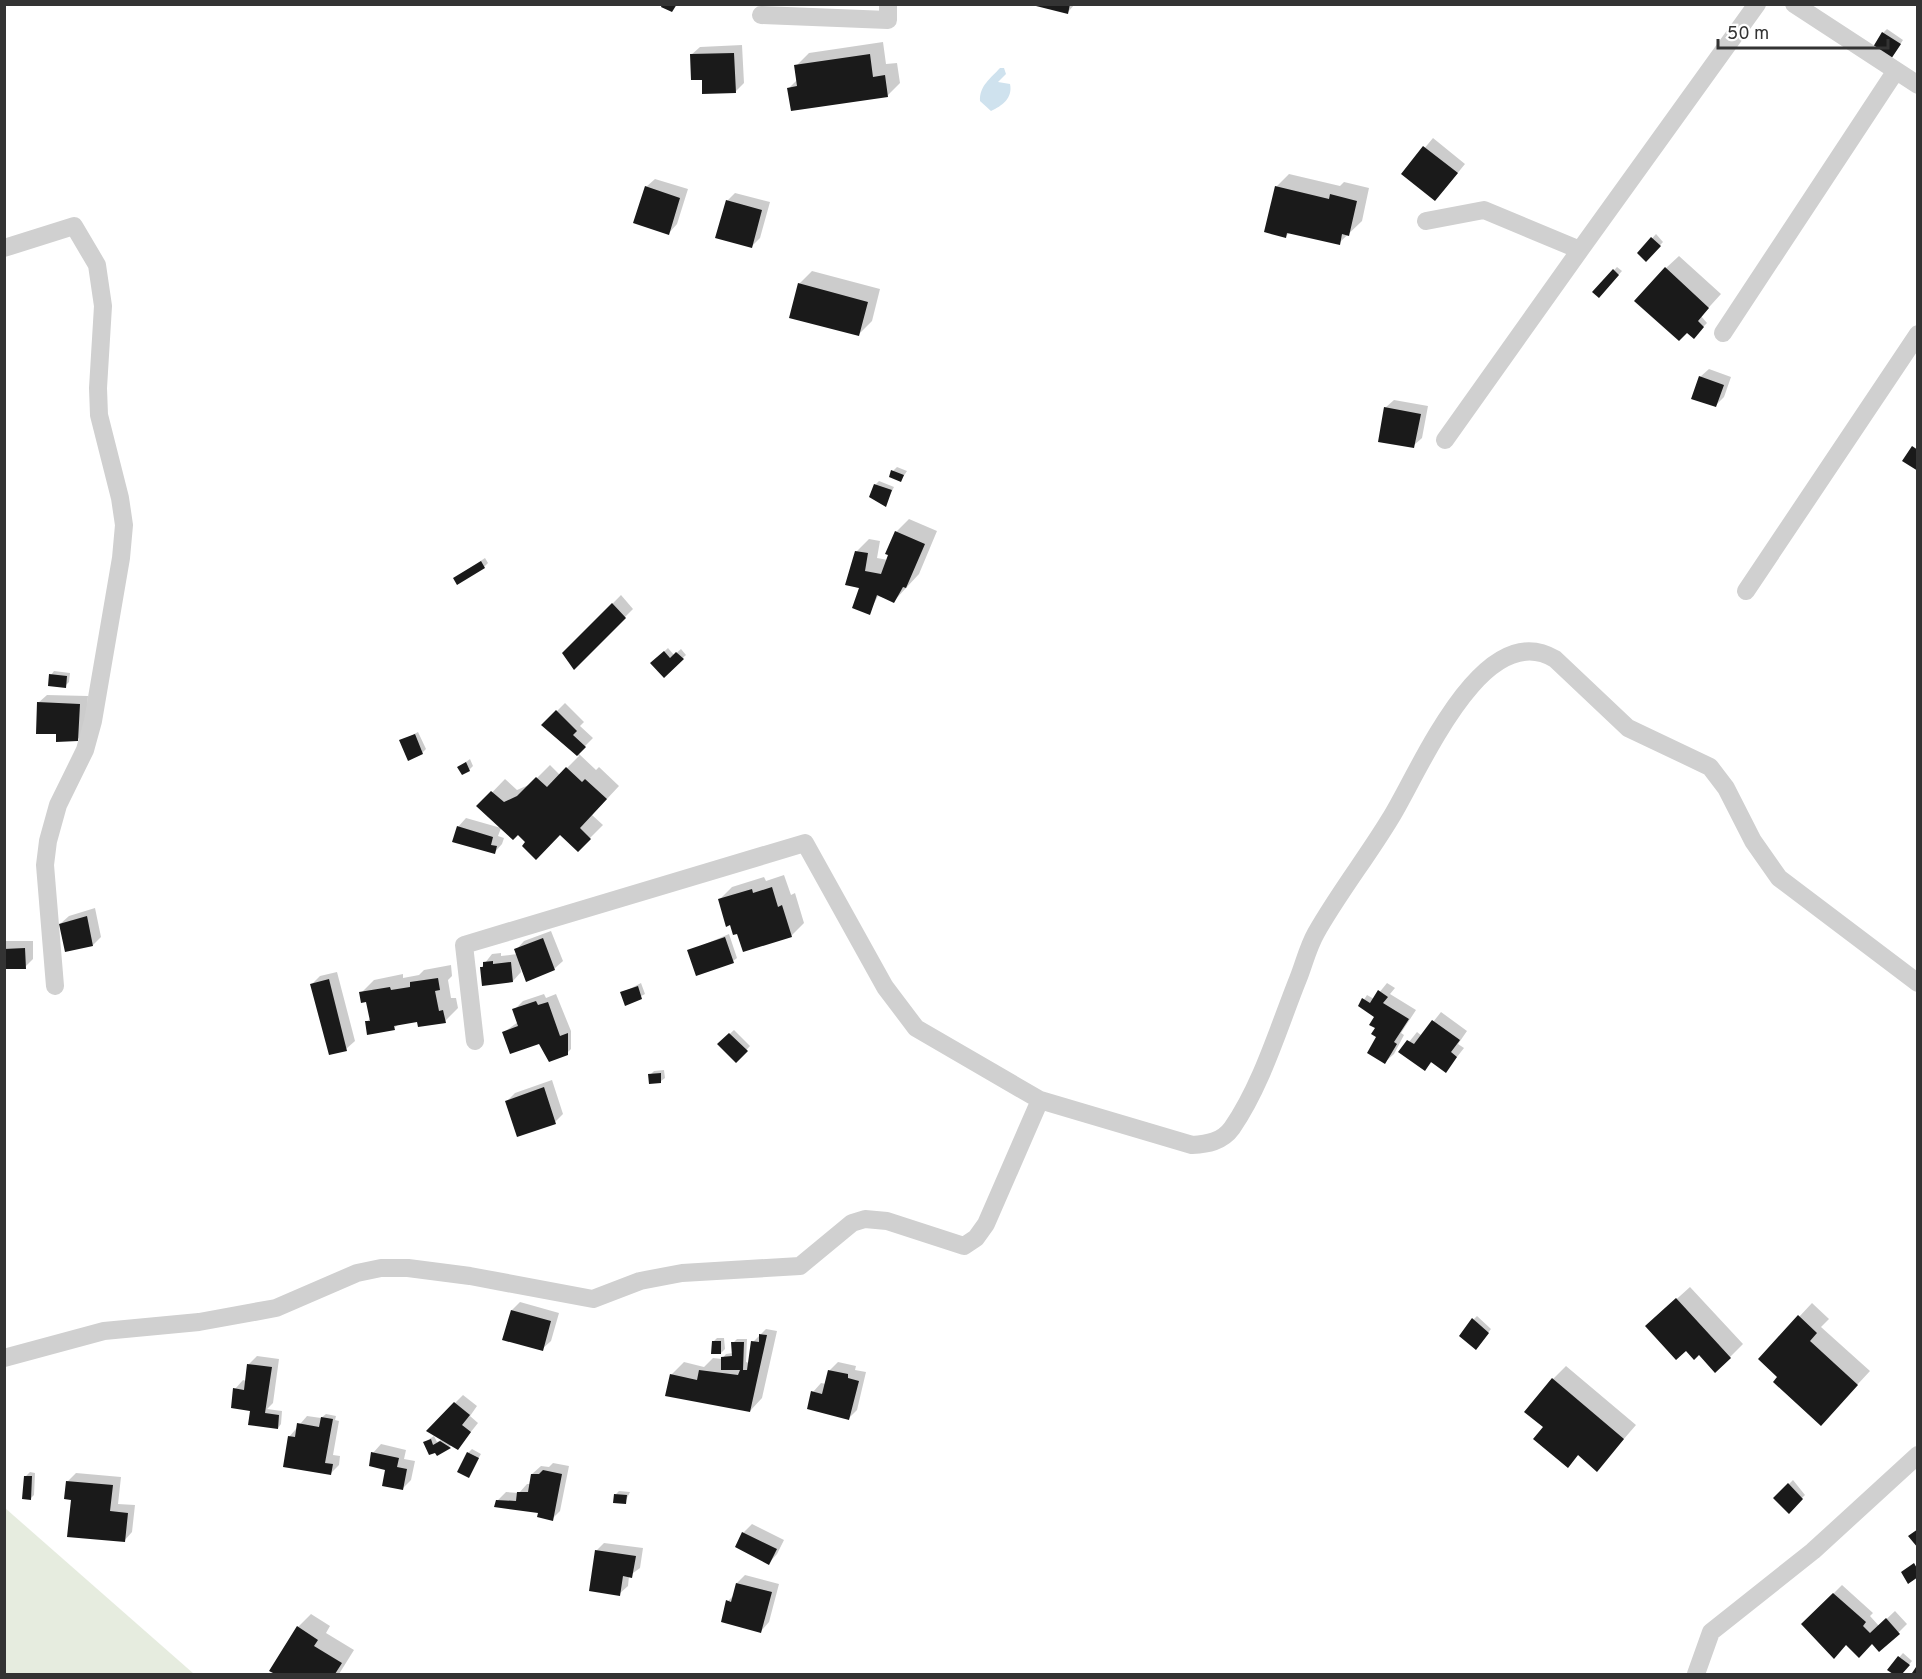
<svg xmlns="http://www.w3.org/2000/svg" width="1922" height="1679" font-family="Overpass,sans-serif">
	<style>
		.green { fill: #e6ecdf }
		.water { fill: #cfe2ee }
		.shadow { fill: #0003 }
		.building { fill: #1a1a1a }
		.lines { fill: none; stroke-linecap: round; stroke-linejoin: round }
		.minor { stroke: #d0d0d0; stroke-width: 18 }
	</style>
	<rect width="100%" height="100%" fill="#fff"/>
	<path class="green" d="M 5,1508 L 194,1674 L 5,1674 Z"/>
	<path class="water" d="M 1000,68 L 1004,68 L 1006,74 L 998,82 L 1010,84 C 1013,98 1002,106 991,111 L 980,101 C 979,86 991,78 1000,68 Z"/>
	<path class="shadow" d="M 1030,4 L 1075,4 L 1068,12 Z
		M 1887,29 L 1903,40 L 1894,54 L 1883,33 Z
		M 883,42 L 886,64 L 897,63 L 900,83 L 887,96 L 789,88 L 798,79 L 796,66 L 809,53 Z
		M 742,45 L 744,83 L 735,92 L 703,78 L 691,55 L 700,47 Z
		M 1433,138 L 1465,164 L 1443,191 L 1403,174 Z
		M 1289,174 L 1340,186 L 1344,182 L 1369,188 L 1362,221 L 1339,243 L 1290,232 L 1286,236 L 1276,187 Z
		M 655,179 L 688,189 L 677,224 L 669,233 L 646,187 Z
		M 735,193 L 770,202 L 760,238 L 752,246 L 727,201 Z
		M 1656,234 L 1663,242 L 1646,260 L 1639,253 Z
		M 1679,256 L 1721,294 L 1701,316 L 1707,323 L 1697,333 L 1666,268 Z
		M 1617,267 L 1622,271 L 1599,296 L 1594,292 Z
		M 812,271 L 880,289 L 872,321 L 859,334 L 799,284 Z
		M 1709,369 L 1731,377 L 1724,397 L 1715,406 L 1700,377 Z
		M 1394,400 L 1428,406 L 1422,438 L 1413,446 L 1385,408 Z
		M 897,467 L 907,471 L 901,480 L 893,471 Z
		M 879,481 L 894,487 L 885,505 L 875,485 Z
		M 909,519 L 937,531 L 919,574 L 894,601 L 878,596 L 869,613 L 861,589 L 847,584 L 856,552 L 869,539 L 880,541 L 877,558 L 888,560 L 896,532 Z
		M 485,558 L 488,563 L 484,567 L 455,578 Z
		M 621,595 L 633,609 L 574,668 L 564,653 Z
		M 668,648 L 674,655 L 681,649 L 686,655 L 664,675 L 652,663 Z
		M 54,671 L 70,673 L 69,682 L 65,686 L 51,675 Z
		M 47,695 L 88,696 L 86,731 L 77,740 L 57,733 L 38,703 Z
		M 565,703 L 584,722 L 580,726 L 593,738 L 578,753 L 596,770 L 599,767 L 619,786 L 592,815 L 603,825 L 578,850 L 560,833 L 527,842 L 479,806 L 505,779 L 517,790 L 531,784 L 550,765 L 560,775 L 579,756 L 543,725 Z
		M 418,732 L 426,749 L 422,753 L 401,741 Z
		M 470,759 L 473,766 L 469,770 L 459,767 Z
		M 466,818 L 501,828 L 498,836 L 504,838 L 502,844 L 494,853 L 458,827 Z
		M 784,875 L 791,895 L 795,893 L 804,923 L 791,936 L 738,932 L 719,900 L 732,887 L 764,877 L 766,881 Z
		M 95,908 L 101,937 L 93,945 L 60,924 L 69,916 Z
		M 551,931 L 563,961 L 554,969 L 520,965 L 521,972 L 513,981 L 481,968 L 492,954 L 501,953 L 501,956 L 517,954 L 516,950 L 524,941 Z
		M 729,934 L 737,958 L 733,961 L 689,951 Z
		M 6,941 L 33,941 L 33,959 L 25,967 L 4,968 Z
		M 451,965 L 452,976 L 448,980 L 451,998 L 456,998 L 458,1008 L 445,1021 L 418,1020 L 399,1024 L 394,1028 L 366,1022 L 371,1018 L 367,1000 L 361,993 L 374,980 L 403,974 L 403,978 L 419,975 L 424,970 Z
		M 337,972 L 355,1041 L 346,1049 L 312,984 L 320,976 Z
		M 641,983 L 645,994 L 626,1004 L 622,993 Z
		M 1387,983 L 1395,988 L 1390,994 L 1416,1010 L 1401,1033 L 1404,1035 L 1394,1054 L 1385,1062 L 1376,1017 L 1360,1006 L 1367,995 L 1374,999 Z
		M 544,994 L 546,998 L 556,994 L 571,1031 L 571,1049 L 567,1053 L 504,1032 L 518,1022 L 514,1010 L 523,1001 Z
		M 1441,1012 L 1467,1031 L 1458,1044 L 1464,1048 L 1446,1071 L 1433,1061 L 1425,1069 L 1401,1052 L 1417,1032 L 1422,1036 Z
		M 734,1030 L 750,1046 L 736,1061 L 719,1044 Z
		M 664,1070 L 665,1078 L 661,1081 L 650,1075 L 654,1071 Z
		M 552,1080 L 563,1114 L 555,1122 L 507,1101 L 515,1093 Z
		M 1690,1287 L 1743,1344 L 1730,1357 L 1686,1349 L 1660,1314 Z
		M 520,1302 L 559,1313 L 551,1341 L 542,1349 L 512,1310 Z
		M 1812,1303 L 1829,1319 L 1821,1327 L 1870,1371 L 1833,1411 L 1779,1377 L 1760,1359 Z
		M 1477,1316 L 1491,1329 L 1479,1344 L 1474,1319 Z
		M 766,1329 L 777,1331 L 762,1398 L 750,1411 L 671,1375 L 684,1362 L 704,1367 L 713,1358 L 722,1359 L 726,1354 L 733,1353 L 733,1343 L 737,1339 L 747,1339 L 746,1362 L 749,1363 L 753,1342 Z
		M 717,1338 L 724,1338 L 725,1349 L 721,1353 L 713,1342 Z
		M 257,1356 L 279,1359 L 273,1403 L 267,1409 L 282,1411 L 281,1424 L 278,1428 L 235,1389 L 243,1380 L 246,1381 L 249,1364 Z
		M 838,1362 L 856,1366 L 855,1370 L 866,1372 L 857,1410 L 849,1418 L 813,1392 L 821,1383 L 826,1384 L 830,1370 Z
		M 1566,1366 L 1636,1425 L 1597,1470 L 1579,1454 L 1568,1466 L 1545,1427 L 1553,1379 Z
		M 463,1395 L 477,1406 L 470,1416 L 478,1423 L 458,1448 L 452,1445 L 438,1454 L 425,1442 L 434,1436 L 437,1442 L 443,1439 L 428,1430 Z
		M 326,1414 L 336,1416 L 335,1420 L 339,1421 L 333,1455 L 340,1456 L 339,1465 L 330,1474 L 289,1437 L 307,1416 L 321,1418 Z
		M 381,1444 L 406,1450 L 404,1459 L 415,1461 L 411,1480 L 402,1489 L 373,1453 Z
		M 472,1449 L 481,1454 L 468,1476 L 468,1453 Z
		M 553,1463 L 569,1466 L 560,1511 L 552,1519 L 540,1511 L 497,1501 L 506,1492 L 519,1493 L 527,1484 L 531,1484 L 532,1474 L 541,1466 L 549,1467 Z
		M 30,1472 L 35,1473 L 34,1495 L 30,1499 L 26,1476 Z
		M 76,1473 L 121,1477 L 118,1504 L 135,1505 L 132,1532 L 124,1541 L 73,1498 L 67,1482 Z
		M 1793,1480 L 1805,1495 L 1789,1511 L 1775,1498 Z
		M 619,1491 L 630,1492 L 625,1502 L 616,1494 Z
		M 752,1524 L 784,1540 L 777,1554 L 769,1563 L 743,1533 Z
		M 604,1543 L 643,1548 L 640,1568 L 629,1576 L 628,1586 L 619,1594 L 596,1551 Z
		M 745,1575 L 779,1584 L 769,1622 L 761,1631 L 728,1601 L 734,1595 L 737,1583 Z
		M 1842,1585 L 1873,1613 L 1870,1616 L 1879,1626 L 1895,1611 L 1907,1624 L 1899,1632 L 1872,1642 L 1846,1643 L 1834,1657 L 1803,1624 Z
		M 311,1614 L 330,1626 L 326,1633 L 354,1650 L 339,1674 L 277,1674 L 271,1670 L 298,1627 Z
		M 1903,1653 L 1912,1661 L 1901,1674 L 1895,1674 L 1889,1669 Z"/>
	<path class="building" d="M 662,4 L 677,4 L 672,12 L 661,7 Z
		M 1028,4 L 1070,4 L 1068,14 Z
		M 1882,32 L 1901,44 L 1891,59 L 1873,47 Z
		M 734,53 L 736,93 L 702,94 L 702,80 L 691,80 L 690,54 Z
		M 870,54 L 873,77 L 885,75 L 888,97 L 791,111 L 787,88 L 797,86 L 794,65 Z
		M 1423,146 L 1458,173 L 1435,201 L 1401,174 Z
		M 645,186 L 680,198 L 669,235 L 633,223 Z
		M 1275,186 L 1329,199 L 1330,194 L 1357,201 L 1349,236 L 1342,234 L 1340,245 L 1287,233 L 1286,238 L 1264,232 Z
		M 726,200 L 762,210 L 752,248 L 715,238 Z
		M 1651,237 L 1661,246 L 1646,262 L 1637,253 Z
		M 1665,267 L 1709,308 L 1698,321 L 1704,327 L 1694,339 L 1687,333 L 1679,341 L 1634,301 Z
		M 1613,269 L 1619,275 L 1599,298 L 1592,292 Z
		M 798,283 L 868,302 L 859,336 L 789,318 Z
		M 1699,376 L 1724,385 L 1716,407 L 1691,399 Z
		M 1384,407 L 1421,414 L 1414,448 L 1378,442 Z
		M 1912,446 L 1918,450 L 1918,471 L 1902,461 Z
		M 891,470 L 904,475 L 901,482 L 889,477 Z
		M 874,484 L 892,490 L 886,507 L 869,497 Z
		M 895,531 L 925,544 L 906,588 L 903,587 L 894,603 L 877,595 L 870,615 L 852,608 L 859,588 L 845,585 L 855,551 L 868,553 L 865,571 L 881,574 L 888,555 L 885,554 Z
		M 481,561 L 485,568 L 457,585 L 453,578 Z
		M 612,603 L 626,618 L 574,670 L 562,653 Z
		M 664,651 L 670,658 L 676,652 L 684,659 L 664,678 L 650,663 Z
		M 49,674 L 67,676 L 66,688 L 48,686 Z
		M 37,702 L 80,704 L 78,741 L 56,742 L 56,734 L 36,734 Z
		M 556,710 L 577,731 L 573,735 L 586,747 L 577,756 L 541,725 Z
		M 415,734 L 423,754 L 408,761 L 399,740 Z
		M 466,762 L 470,771 L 462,775 L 457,767 Z
		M 566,767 L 582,782 L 585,779 L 607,799 L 580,828 L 591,839 L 578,852 L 560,835 L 536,860 L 522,846 L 525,842 L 518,835 L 513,840 L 476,806 L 491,791 L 504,802 L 517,796 L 536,777 L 547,787 Z
		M 457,826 L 493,837 L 491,845 L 497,846 L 495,854 L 452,842 Z
		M 772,887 L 778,907 L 782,905 L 792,937 L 743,952 L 737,934 L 733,935 L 730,925 L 726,927 L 718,899 L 752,889 L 753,893 Z
		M 87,916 L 93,946 L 65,952 L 59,924 Z
		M 725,937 L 734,963 L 696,976 L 687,950 Z
		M 543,938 L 555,970 L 526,982 L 514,949 Z
		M 25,948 L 26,969 L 4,969 L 4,949 Z
		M 493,961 L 493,964 L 511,962 L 513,982 L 482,986 L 480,967 L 483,967 L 483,962 Z
		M 438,978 L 440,990 L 435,991 L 439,1011 L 443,1010 L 446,1023 L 418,1027 L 417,1022 L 394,1026 L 395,1030 L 367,1035 L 365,1021 L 370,1021 L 366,1002 L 361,1003 L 359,992 L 390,987 L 391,990 L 410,987 L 410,982 Z
		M 329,979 L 347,1051 L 329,1055 L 310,984 Z
		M 638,986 L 642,999 L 625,1006 L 620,992 Z
		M 1378,990 L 1388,997 L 1383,1003 L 1409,1019 L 1394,1042 L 1397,1044 L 1385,1064 L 1367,1053 L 1376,1037 L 1371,1034 L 1375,1028 L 1369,1025 L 1374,1017 L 1358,1006 L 1362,998 L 1370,1003 Z
		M 536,1001 L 538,1005 L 548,1002 L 560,1036 L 568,1033 L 568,1055 L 549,1062 L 539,1044 L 510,1054 L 502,1032 L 518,1026 L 512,1009 Z
		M 1432,1020 L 1460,1040 L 1451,1052 L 1457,1057 L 1446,1073 L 1431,1062 L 1425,1071 L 1398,1052 L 1407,1040 L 1414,1044 Z
		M 729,1033 L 748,1051 L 736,1063 L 717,1044 Z
		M 661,1073 L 661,1083 L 649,1084 L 648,1074 Z
		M 544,1087 L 556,1124 L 517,1137 L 505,1101 Z
		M 1676,1298 L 1731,1358 L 1715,1373 L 1699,1355 L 1694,1360 L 1686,1351 L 1676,1360 L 1645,1326 Z
		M 511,1310 L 551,1321 L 543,1351 L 502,1340 Z
		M 1798,1315 L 1817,1333 L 1810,1341 L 1858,1385 L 1821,1426 L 1773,1382 L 1777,1377 L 1758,1359 Z
		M 1472,1318 L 1489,1333 L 1476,1350 L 1459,1336 Z
		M 759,1334 L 767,1335 L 750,1412 L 665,1396 L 670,1374 L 697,1380 L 699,1370 L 738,1375 L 740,1370 L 721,1370 L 721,1357 L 732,1356 L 731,1342 L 744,1342 L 743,1370 L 747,1370 L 751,1341 L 759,1342 Z
		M 712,1341 L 721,1341 L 721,1354 L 711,1354 Z
		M 247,1364 L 272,1367 L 265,1413 L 279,1415 L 278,1429 L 248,1425 L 250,1411 L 231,1408 L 233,1388 L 244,1390 Z
		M 828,1370 L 848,1374 L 848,1378 L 859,1381 L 849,1420 L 807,1409 L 811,1391 L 822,1394 Z
		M 1552,1378 L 1624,1439 L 1597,1472 L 1578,1455 L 1568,1468 L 1533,1439 L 1543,1427 L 1524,1412 Z
		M 454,1402 L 470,1415 L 462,1425 L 471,1432 L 458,1450 L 426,1431 Z
		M 321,1417 L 333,1419 L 325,1463 L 333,1464 L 331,1475 L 283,1467 L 288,1436 L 295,1437 L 297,1423 L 319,1427 Z
		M 431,1439 L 433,1445 L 440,1441 L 451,1448 L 437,1456 L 435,1453 L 429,1455 L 423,1442 Z
		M 371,1452 L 399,1458 L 397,1467 L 407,1469 L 403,1490 L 382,1486 L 385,1470 L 369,1466 Z
		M 467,1452 L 479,1458 L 469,1478 L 457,1472 Z
		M 543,1470 L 562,1474 L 553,1521 L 537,1517 L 538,1513 L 494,1507 L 496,1500 L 516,1501 L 517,1492 L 528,1492 L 531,1474 L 539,1474 Z
		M 24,1476 L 32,1476 L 31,1500 L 22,1499 Z
		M 66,1481 L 113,1485 L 110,1511 L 128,1513 L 125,1542 L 67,1537 L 71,1500 L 64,1499 Z
		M 1788,1483 L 1803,1499 L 1789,1514 L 1773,1498 Z
		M 614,1494 L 627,1495 L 626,1504 L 613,1503 Z
		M 1918,1529 L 1918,1548 L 1908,1536 Z
		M 742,1532 L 777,1549 L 769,1565 L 735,1547 Z
		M 595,1550 L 636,1556 L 632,1578 L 623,1576 L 620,1596 L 589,1591 Z
		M 1914,1563 L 1918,1570 L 1918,1577 L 1908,1584 L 1901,1572 Z
		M 736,1583 L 772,1592 L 761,1633 L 721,1622 L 726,1600 L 731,1602 Z
		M 1833,1593 L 1866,1622 L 1863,1626 L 1870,1633 L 1886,1618 L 1900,1634 L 1879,1652 L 1872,1644 L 1859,1658 L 1846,1645 L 1834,1659 L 1801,1624 Z
		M 297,1626 L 318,1640 L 314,1646 L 342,1663 L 335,1674 L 275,1674 L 269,1671 Z
		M 1898,1656 L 1910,1665 L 1902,1674 L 1893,1674 L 1887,1670 Z
		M 1918,1664 L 1918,1674 L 1913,1674 L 1912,1673 Z"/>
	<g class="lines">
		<path class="minor" d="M 1794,4 L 1918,85
			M 761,15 L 888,20 L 888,4
			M 1426,221 L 1484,210 L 1580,250 L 1757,4
			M 4,248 L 74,226 L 97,265 L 103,306 L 98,388 L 99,415 L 120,498 L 124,525 L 121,558 L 93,721 L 85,750 L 58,805 L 48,841 L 45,865 L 55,986
			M 1723,333 L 1895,72
			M 1445,440 L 1580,250
			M 1746,591 L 1918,334
			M 475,1041 L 464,945 L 805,843 L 885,987 L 916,1028 L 1040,1100 L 1192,1145 C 1207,1144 1222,1142 1232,1128 C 1262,1084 1278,1029 1298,979 C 1304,964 1308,947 1316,933 C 1338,894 1367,857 1390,819 C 1419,773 1482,615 1555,659 L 1628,728 L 1710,767 L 1726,788 L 1753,841 L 1779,878 L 1918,983
			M 4,1358 L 104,1331 L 199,1322 L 276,1308 L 357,1273 L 381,1268 L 408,1268 L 470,1276 L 593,1299 L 640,1281 L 682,1273 L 800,1266 L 852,1223 L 865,1219 L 887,1221 L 964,1246 L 976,1238 L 986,1224 L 1040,1100
			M 1696,1674 L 1711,1632 L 1813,1551 L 1918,1455"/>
	</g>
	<rect width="1922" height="1679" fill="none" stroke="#333333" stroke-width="12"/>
	<path d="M1718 39v9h170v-9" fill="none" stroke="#333333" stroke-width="3"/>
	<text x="1727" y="39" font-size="18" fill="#333333" stroke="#ffffff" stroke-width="4.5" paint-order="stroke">50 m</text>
</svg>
